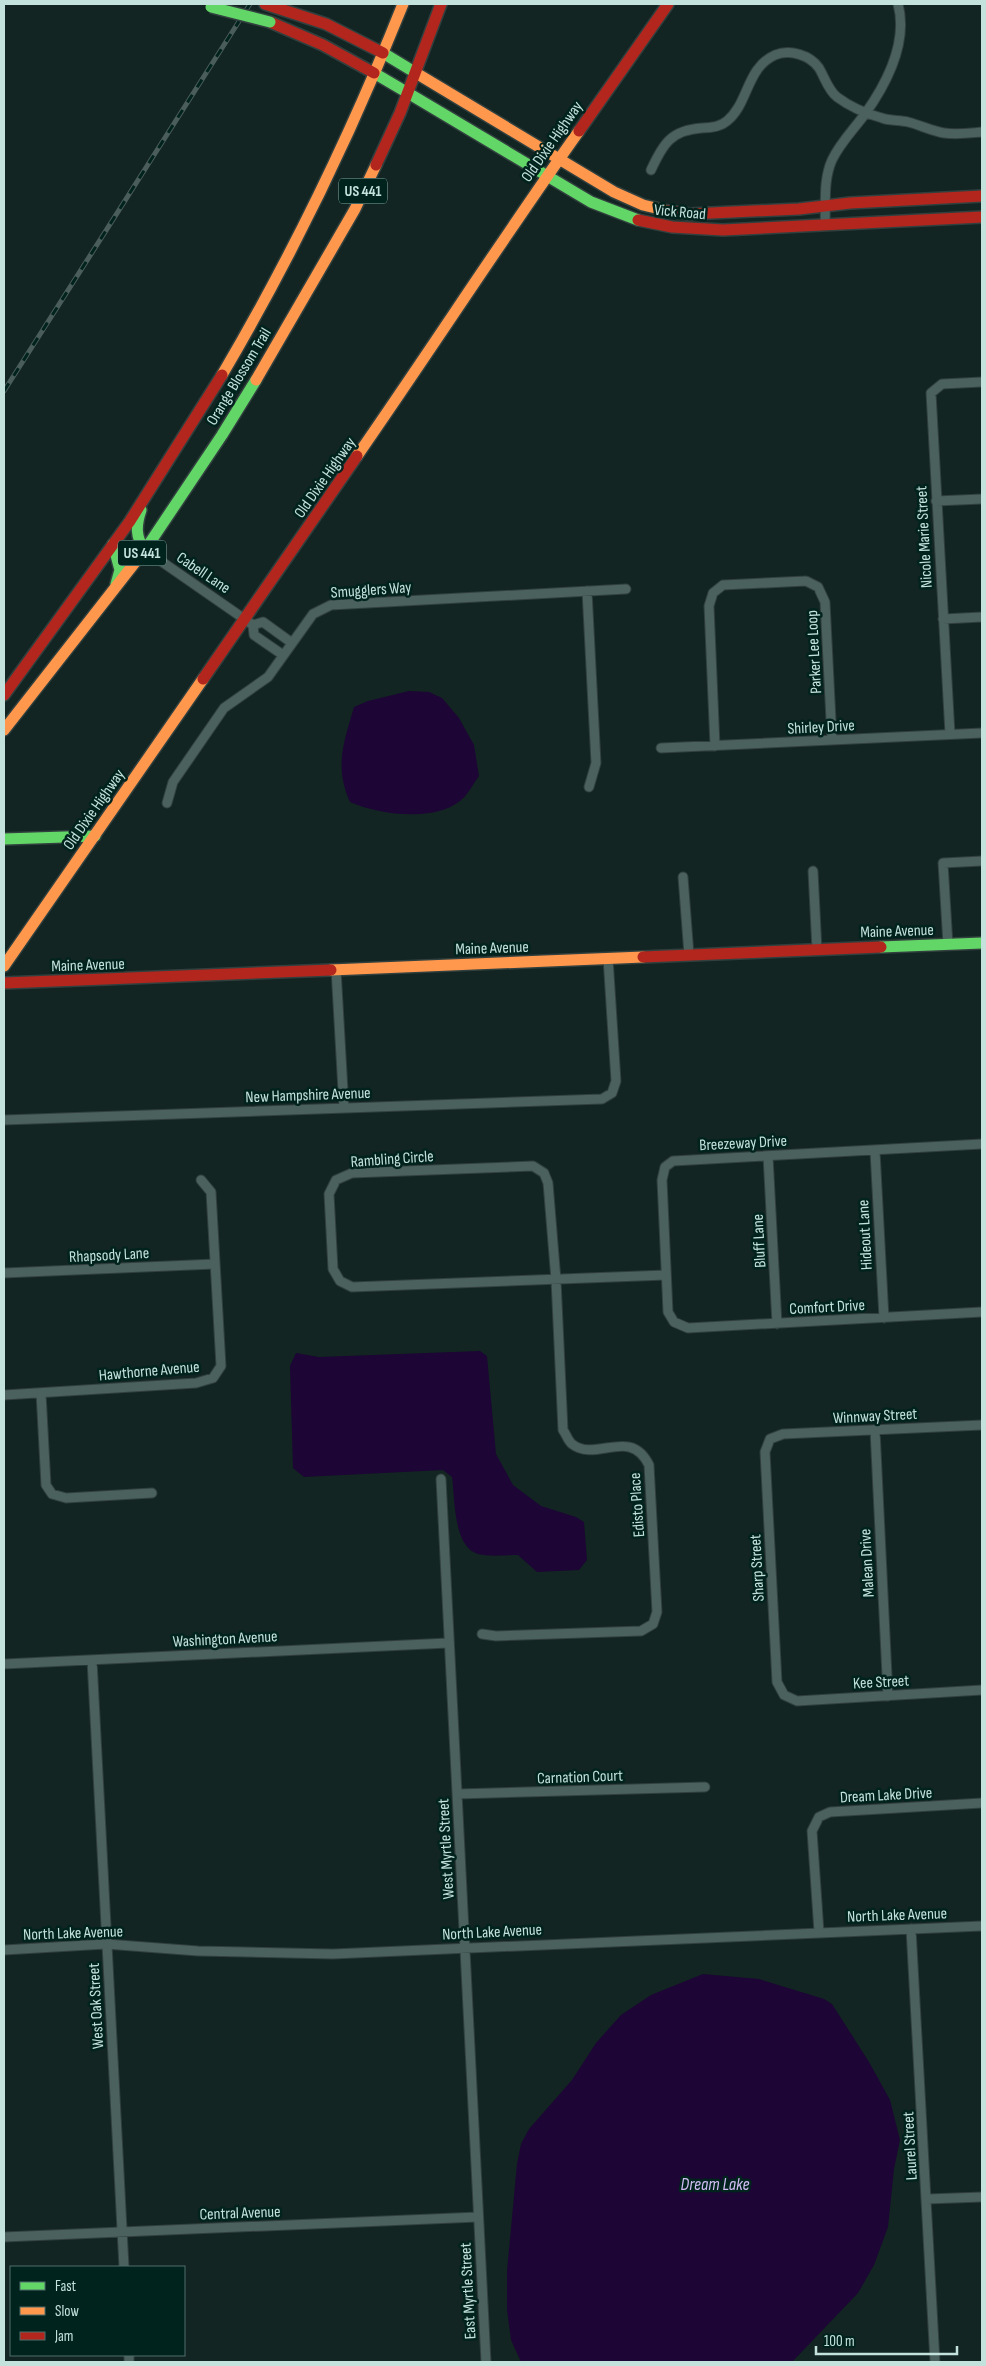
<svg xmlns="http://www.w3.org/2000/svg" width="986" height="2366" font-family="'Sofia Sans Condensed',sans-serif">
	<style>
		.water { fill: #1d0535 }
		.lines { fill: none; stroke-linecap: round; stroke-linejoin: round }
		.street-casing { stroke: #31403e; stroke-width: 11 }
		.fast-casing { stroke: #31403e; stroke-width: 14 }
		.slow-casing { stroke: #31403e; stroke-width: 14 }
		.jam-casing { stroke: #31403e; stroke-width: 14 }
		.street { stroke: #4b615e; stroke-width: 9 }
		.fast { stroke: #63d668; stroke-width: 11 }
		.slow { stroke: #ff974d; stroke-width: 11 }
		.jam { stroke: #b3261e; stroke-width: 11 }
		.rail-casing { stroke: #4b5d5a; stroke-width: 5 }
		.rail { stroke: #01231e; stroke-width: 3; stroke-dasharray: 9; stroke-linecap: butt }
		.fast-bridge-casing { stroke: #31403e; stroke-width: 14; stroke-linecap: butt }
		.fast-bridge { stroke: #63d668; stroke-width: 11 }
		.labels { text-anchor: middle; stroke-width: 5; stroke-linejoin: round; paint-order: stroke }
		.shield { fill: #01231e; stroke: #89a9a3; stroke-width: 1 }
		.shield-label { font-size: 15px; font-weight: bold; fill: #c3e2dc }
		.street-label { font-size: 16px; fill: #c3e2dc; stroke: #01231e }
		.water-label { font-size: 18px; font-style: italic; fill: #d0bdf2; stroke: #01231e }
	</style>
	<rect width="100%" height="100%" fill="#122522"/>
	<path class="water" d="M 409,691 L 429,692 L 442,698 L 459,718 L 474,745 L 479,776 C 473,784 468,795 460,801 C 433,822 380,815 350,802 C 334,766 344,742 354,707 L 368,701 Z
		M 480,1351 L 487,1356 L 496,1454 L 513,1485 L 541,1506 L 576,1517 L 584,1522 L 587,1560 L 579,1570 L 537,1572 L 518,1555 C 506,1555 489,1557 478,1554 C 453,1547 455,1498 452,1477 L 443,1470 L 304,1477 L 293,1468 L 290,1366 L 296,1353 L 319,1357 Z
		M 703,1974 L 759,1979 L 824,1999 L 832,2004 L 869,2062 L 890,2100 L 900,2140 L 894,2169 L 888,2227 L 874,2265 L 858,2293 L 792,2362 L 521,2362 L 511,2340 L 507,2310 L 507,2271 L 517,2164 L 521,2144 L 529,2129 L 572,2080 L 596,2043 L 621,2015 L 651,1995 Z"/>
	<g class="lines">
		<g class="street-casing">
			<path id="street" d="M 651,170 C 663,144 671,130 702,128 C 711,128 720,127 727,121 C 749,103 746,68 775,55 C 790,49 810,55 819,68 C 825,78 828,90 837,97 C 849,106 867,114 882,118 C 890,121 899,120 908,122 C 920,125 932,131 944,133 C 957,135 970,133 982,132
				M 825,224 C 826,203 823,180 832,160 C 840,143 854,129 865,114 C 887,83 908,42 898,4
				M 936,501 L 982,499
				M 145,550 L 253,625
				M 587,591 L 596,763 L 589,787
				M 943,619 L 982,617
				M 253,625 L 254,635 L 283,655
				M 253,625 L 263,622 L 292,643
				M 950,734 L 931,393 L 942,384 L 982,382
				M 715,746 L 709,606 L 713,593 L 723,585 L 806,581 L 818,587 L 825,602 L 832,740
				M 661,748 L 982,733
				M 167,803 L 173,782 L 224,708 L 268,677 L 313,614 L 331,605 L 626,589
				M 813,871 L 817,950
				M 683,877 L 689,955
				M 948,945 L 943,863 L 982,861
				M 336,969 L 344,1108
				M 4,1120 L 602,1099 L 612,1093 L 616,1081 L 608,958
				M 982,1144 L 673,1161 L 665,1167 L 662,1180 L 668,1312 L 674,1322 L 688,1328 L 982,1312
				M 875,1151 L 884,1318
				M 768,1156 L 777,1324
				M 4,1273 L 215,1264
				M 41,1393 L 46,1485 L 52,1494 L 66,1498 L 152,1493
				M 4,1395 L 196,1383 L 213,1378 L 221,1366 L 211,1192 L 201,1180
				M 982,1425 L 783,1434 L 770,1439 L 765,1452 L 777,1682 L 784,1695 L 797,1701 L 982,1690
				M 875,1430 L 888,1696
				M 441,1479 L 486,2362
				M 482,1634 L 496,1636 L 641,1631 L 653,1624 L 657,1612 L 649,1465 C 630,1426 596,1463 572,1444 C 568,1441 566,1434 563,1430 L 556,1280 L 548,1183 L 544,1173 L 533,1166 L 352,1173 L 336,1180 L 329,1194 L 333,1269 L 340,1281 L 352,1287 L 666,1275
				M 92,1660 L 124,2267
				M 4,1664 L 448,1643
				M 457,1794 L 705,1787
				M 911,1929 L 935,2362
				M 819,1932 L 812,1831 L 819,1817 L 830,1812 L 982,1803
				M 4,1950 L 106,1944 L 198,1951 L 333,1954 L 982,1926
				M 927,2199 L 982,2197
				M 4,2237 L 478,2217
				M 129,2355 L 129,2362"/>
		</g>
		<g class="fast-casing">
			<path id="fast" d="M 383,53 L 416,73
				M 374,73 L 408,93
				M 408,93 L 591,202 L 638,220
				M 141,510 C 136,525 135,537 145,550
				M 113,544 L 120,570 L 116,584
				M 147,547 L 222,435 L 256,380
				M 4,839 L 95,836
				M 881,947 L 982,943"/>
		</g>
		<g class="slow-casing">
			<path id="slow" d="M 416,73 L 614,192 L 643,205 L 668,211
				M 222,375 C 292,256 352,132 403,4
				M 256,380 L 355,209 L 376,165
				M 357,456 C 432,348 503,238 579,131
				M 4,730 L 147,547
				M 4,966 L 203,679
				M 331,970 L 643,957"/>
		</g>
		<g class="jam-casing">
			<path id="jam" d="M 265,4 L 326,24 L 383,53
				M 270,22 L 323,45 L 374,73
				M 579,131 L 668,4
				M 376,165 L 400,113 L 441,4
				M 668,211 L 690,214 L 799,209 L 850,203 L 982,196
				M 638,220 L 672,227 L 723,230 L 982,217
				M 203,679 L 357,456
				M 4,695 L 130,521 L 222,375
				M 643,957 L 881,947
				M 4,983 L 331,970"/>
		</g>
		<use href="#street" class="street"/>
		<use href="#fast" class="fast"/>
		<use href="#slow" class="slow"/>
		<use href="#jam" class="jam"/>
		<g class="rail-casing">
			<path id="rail" d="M 4,391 L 250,4"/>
		</g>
		<use href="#rail" class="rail"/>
		<g class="fast-bridge-casing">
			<path id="fast-bridge" d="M 211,7 L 270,22"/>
		</g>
		<use href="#fast-bridge" class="fast-bridge"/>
	</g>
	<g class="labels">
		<g class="shield">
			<rect x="339" y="178.5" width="48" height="25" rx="4"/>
			<rect x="118" y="540.5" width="48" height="25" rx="4"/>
		</g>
		<g class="shield-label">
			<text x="363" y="196">US 441</text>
			<text x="142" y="558">US 441</text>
		</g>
		<g class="street-label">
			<text transform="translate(551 141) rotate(-55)" y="6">Old Dixie Highway</text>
			<text transform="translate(680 211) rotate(5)" y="6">Vick Road</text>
			<text transform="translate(238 376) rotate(-59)" y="6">Orange Blossom Trail</text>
			<text transform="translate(324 477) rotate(-55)" y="6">Old Dixie Highway</text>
			<text transform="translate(923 537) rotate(-93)" y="6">Nicole Marie Street</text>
			<text transform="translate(204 572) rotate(34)" y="6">Cabell Lane</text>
			<text transform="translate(371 589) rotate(-4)" y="6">Smugglers Way</text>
			<text transform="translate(813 652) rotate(-93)" y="6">Parker Lee Loop</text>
			<text transform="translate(821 726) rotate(-3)" y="6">Shirley Drive</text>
			<text transform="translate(93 809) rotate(-55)" y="6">Old Dixie Highway</text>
			<text transform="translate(897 930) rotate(-2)" y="6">Maine Avenue</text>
			<text transform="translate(492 947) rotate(-2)" y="6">Maine Avenue</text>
			<text transform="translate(88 964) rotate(-2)" y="6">Maine Avenue</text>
			<text transform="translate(308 1094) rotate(-2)" y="6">New Hampshire Avenue</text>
			<text transform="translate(743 1142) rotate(-3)" y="6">Breezeway Drive</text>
			<text transform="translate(392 1158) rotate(-4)" y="6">Rambling Circle</text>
			<text transform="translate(864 1235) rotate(-93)" y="6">Hideout Lane</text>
			<text transform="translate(758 1241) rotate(-93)" y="6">Bluff Lane</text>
			<text transform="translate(109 1254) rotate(-3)" y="6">Rhapsody Lane</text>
			<text transform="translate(827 1306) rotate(-3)" y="6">Comfort Drive</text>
			<text transform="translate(149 1370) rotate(-5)" y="6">Hawthorne Avenue</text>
			<text transform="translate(875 1415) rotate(-3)" y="6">Winnway Street</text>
			<text transform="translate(636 1505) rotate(-94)" y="6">Edisto Place</text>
			<text transform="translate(866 1563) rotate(-93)" y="6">Malean Drive</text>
			<text transform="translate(756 1568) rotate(-93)" y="6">Sharp Street</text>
			<text transform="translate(225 1638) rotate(-3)" y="6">Washington Avenue</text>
			<text transform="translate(881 1681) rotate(-3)" y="6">Kee Street</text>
			<text transform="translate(580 1776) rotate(-2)" y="6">Carnation Court</text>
			<text transform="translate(886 1794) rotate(-3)" y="6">Dream Lake Drive</text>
			<text transform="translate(445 1849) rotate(-93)" y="6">West Myrtle Street</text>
			<text transform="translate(897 1914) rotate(-2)" y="6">North Lake Avenue</text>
			<text transform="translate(492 1931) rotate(-3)" y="6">North Lake Avenue</text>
			<text transform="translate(73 1932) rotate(-2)" y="6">North Lake Avenue</text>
			<text transform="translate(95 2006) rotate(-93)" y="6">West Oak Street</text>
			<text transform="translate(909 2146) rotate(-93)" y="6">Laurel Street</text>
			<text transform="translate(240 2212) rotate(-2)" y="6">Central Avenue</text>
			<text transform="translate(467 2291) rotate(-93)" y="6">East Myrtle Street</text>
		</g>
		<g class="water-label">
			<text x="715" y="2190">Dream Lake</text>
		</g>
	</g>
	<rect width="986" height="2366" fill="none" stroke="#c3e2dc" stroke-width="10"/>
	<rect x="10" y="2266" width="175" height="90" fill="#01231e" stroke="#4f6f6a"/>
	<rect x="20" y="2282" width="25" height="8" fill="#63d668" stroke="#4f6f6a"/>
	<text x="55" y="2291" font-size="15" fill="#c3e2dc">Fast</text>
	<rect x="20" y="2307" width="25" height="8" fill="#ff974d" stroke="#4f6f6a"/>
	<text x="55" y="2316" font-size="15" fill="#c3e2dc">Slow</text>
	<rect x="20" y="2332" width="25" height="8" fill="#b3261e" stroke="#4f6f6a"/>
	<text x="55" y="2341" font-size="15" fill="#c3e2dc">Jam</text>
	<path d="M816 2346v8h141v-8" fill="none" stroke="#c3e2dc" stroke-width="2.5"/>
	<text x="824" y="2346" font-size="15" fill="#c3e2dc" stroke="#01231e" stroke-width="4" paint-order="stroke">100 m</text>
</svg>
